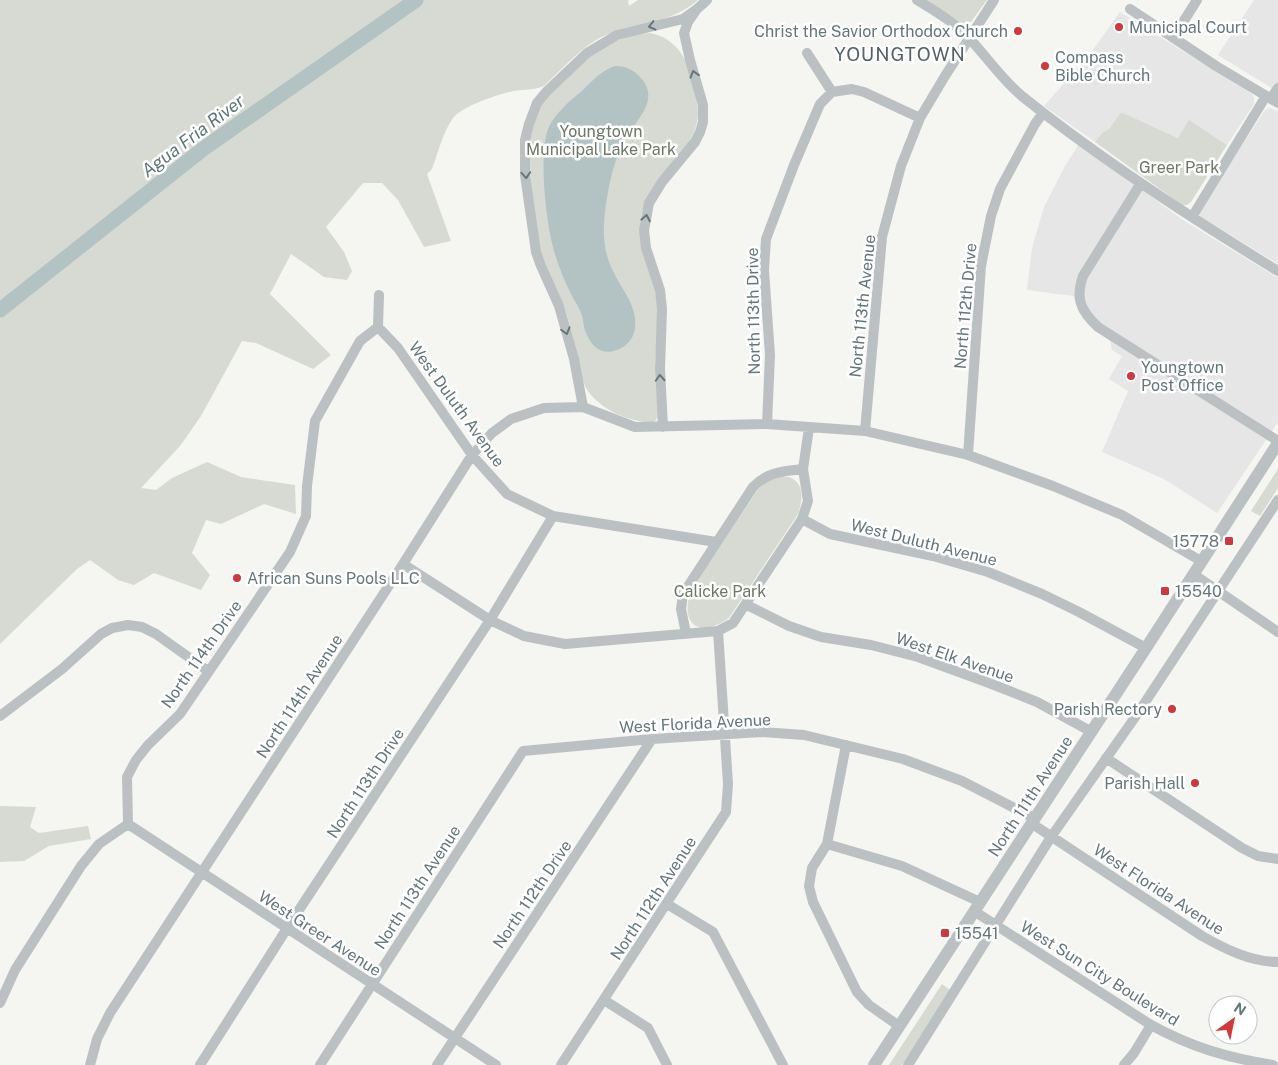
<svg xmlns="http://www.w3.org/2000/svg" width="1278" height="1065" font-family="'Public Sans',sans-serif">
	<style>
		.built { fill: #e6e6e6 }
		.green { fill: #d7dad2 }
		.water { fill: #b3c2c3 }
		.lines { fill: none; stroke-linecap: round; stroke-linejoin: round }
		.river { stroke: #b3c2c3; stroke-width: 15 }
		.minor { stroke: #bbc1c2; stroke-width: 10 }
		.tertiary { stroke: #bbc1c2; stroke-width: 12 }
		.oneway { stroke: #64777a }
		.poi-dot { fill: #cf393d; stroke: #fff; stroke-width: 2 }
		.labels { text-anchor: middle; stroke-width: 5; stroke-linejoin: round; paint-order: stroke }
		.poi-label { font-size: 16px; fill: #64777a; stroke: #fff; text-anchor: start }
		.park-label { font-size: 16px; fill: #6e7866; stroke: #fff }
		.street-label { font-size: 16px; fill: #64777a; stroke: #fff }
		.water-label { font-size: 18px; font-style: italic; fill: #5e7676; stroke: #fff }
		.quarter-label { font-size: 19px; letter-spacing: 1px; fill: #556366; stroke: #fff }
	</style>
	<rect width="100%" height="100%" fill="#f5f5f2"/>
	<path class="built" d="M 1254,0 L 1278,0 L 1278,92 L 1218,55 Z
		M 1120,12 L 1252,94 L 1254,98 L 1254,104 L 1227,145 L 1189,121 L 1178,138 L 1121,112 L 1109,129 L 1103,132 L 1095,142 L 1044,106 L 1090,54 Z
		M 1269,108 L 1278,111 L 1278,264 L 1201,217 L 1199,213 L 1200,209 L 1265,110 Z
		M 1079,144 L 1183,220 L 1278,278 L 1278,422 L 1217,513 L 1164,479 L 1102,452 L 1128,391 L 1109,379 L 1122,356 L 1112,350 L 1110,341 L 1087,323 L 1079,311 L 1073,296 L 1027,290 L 1032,248 L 1044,207 L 1065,166 Z"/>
	<path class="green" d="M 0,0 L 629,0 L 628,1 L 629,6 L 638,0 L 698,0 C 672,23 637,23 606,35 C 585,43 560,71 544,86 C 532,91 521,89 509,92 C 494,96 463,106 453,118 C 443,132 438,153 432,169 L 427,174 L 451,241 L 424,247 L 398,200 L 382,183 L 363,183 L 326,227 L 344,252 L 352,271 L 347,280 L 324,277 L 291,254 L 270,294 L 331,355 L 313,369 L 256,343 L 242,341 L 201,416 L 180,446 L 141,488 L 156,490 L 172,478 L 207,462 L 241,477 L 295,485 L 296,514 L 264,504 L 221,524 L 206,520 L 192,553 L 210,575 L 201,590 L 154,573 L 134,585 L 118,580 L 90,560 L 77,569 L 0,644 Z
		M 926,0 L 987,0 L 968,26 L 963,25 Z
		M 650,33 C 669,36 683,51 689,69 C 693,83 698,99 698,114 C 696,158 641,175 640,229 C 640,236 643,244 645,251 C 650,268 655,285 657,302 C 660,322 656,343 655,363 C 655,380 657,398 658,416 L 656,420 L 653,423 C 630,421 607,413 591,395 C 575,376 575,339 567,315 C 563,300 554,288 548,274 C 533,235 531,190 529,149 C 530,137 532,123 537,112 C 548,90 587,55 609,44 C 620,38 637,34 650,33 Z
		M 1121,112 L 1178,138 L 1189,120 L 1227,145 L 1191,202 L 1187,205 L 1182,205 L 1095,142 L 1103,132 L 1109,129 Z
		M 1278,469 L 1278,488 L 1260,516 L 1251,511 Z
		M 778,476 C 803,475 805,494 798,514 L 729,618 C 700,638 679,626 691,590 L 758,489 L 763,484 Z
		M 0,806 L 36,807 L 30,827 L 39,833 L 88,826 L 91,839 L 49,846 L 24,861 L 0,862 Z
		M 942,984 L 950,990 L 902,1065 L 889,1065 Z"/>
	<path class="water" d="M 615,66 C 625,66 632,69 639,76 C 664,100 632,123 622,145 C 615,160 611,176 608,192 C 603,221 600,247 614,273 C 621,288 633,301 635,318 C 636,330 634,340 623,347 C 608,356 594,352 587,335 C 583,328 584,320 581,313 C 579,307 575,302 572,296 C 564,280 556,261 552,243 C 546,217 538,151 549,127 C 556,112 570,101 582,91 C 592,81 602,70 615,66 Z"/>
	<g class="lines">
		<path class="river" d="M 0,310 L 203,149 L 416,0"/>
		<path class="minor" d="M 917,0 C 935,11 954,22 969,38 C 987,57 1002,80 1023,97 C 1103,161 1191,218 1278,271
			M 1130,9 L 1216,66 L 1278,103
			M 1173,38 L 1197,0
			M 807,53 L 832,92 L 852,89 L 864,92 L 920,118
			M 1271,98 L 1278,88
			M 1141,183 L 1083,276 C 1075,299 1081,311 1098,327 L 1278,441
			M 1192,217 L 1266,96
			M 378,327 L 398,348 L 472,455 L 507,494 L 553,516 L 716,542
			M 583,407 L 574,359 L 559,306 L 541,266 L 536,252 L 525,175 L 525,140 L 529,124 L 537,103 L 547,91 L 587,53 L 617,35 L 683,19 L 697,9
			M 767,424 L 770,355 L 764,270 L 766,239 L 794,165 L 820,104 L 832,92
			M 663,427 L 660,369 L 662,309 L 660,290 L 646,248 L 644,230 L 649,203 L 662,182 L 695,142 L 700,132 L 703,122 L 703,105 L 690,60 L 684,33 L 688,22 L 697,9 L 707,0
			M 865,431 L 882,237 L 901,166 L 920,118 L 945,76 L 994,0
			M 968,455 L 981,266 L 991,216 L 1000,189 L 1035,124 L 1043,113
			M 802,519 L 830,534 L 933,556 L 988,572 L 1042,594 L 1079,612 L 1146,648
			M 403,564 L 490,620 L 524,636 L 565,644 L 718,631 L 733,623 L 802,519 L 808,501 L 803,469 L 809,428
			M 1193,574 L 1278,632
			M 747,605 L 789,626 L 821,637 L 871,645 L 918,657 L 989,683 L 1037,702 L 1092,732
			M 686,633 L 681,609 L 683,594 L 753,487 C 767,472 783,471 803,469
			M 0,716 L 62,669 L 101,634 L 112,628 L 128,625 L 142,627 L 156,634 L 208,671
			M 846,745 L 827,844 L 812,868 L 809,886 L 813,902 L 857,992 L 869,1005 L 899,1026
			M 1106,758 L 1242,848 L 1258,856 L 1278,859
			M 1031,823 L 1202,936 C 1225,949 1251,962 1278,962
			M 128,824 L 127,777 L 136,760 L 148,745 L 180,714 L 290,552 L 306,516 L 307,486 L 315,421 L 360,341 L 378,327 L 379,295
			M 128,824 L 496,1065
			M 827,844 L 902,866 L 980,902
			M 667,904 L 713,932 L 783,1065
			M 974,911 L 1151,1025 C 1191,1047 1228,1058 1273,1065
			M 604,1000 L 648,1028 L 667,1065
			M 0,1003 L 15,970 L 81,866 L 99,844 L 128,824
			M 90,1065 L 97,1039 L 110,1013 L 403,564 L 472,455 L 492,433 L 511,419 L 544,408 L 583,407 L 635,427 L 767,424 L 865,431 L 968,455 L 1053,486 L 1122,515 L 1201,561
			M 200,1065 L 293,919 L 490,620 L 553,516
			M 320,1065 L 523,751 L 652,739 L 761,732 L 804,735 L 903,759 L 962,781 L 1034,818
			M 437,1065 L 652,739
			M 561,1065 L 726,812 L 728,784 L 718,631
			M 908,1065 L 1051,837 L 1138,713 L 1278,500
			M 1124,1065 L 1134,1053 L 1151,1025"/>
		<path class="tertiary" d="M 874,1065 L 1146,648 L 1278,443"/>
	</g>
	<defs><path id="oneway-chevron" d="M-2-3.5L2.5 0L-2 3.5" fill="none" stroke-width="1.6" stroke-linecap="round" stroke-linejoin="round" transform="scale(1.25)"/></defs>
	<g class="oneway">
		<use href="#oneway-chevron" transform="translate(652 26) rotate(166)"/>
		<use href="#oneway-chevron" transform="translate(694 74) rotate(-107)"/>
		<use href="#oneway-chevron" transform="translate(526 175) rotate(86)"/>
		<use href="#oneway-chevron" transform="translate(646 218) rotate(-80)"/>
		<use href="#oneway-chevron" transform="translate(566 331) rotate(74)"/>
		<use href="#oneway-chevron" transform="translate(660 378) rotate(-93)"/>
	</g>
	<g class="poi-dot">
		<circle cx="1119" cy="27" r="5"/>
		<circle cx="1018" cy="31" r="5"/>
		<circle cx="1045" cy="66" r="5"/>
		<circle cx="1131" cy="376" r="5"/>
		<rect x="1224" y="536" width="10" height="10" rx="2.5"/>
		<circle cx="237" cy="578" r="5"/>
		<rect x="1160" y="586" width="10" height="10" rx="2.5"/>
		<circle cx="1172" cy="709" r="5"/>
		<circle cx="1195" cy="783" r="5"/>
		<rect x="940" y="928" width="10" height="10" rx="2.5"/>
	</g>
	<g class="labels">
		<g class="poi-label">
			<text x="1129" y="33">Municipal Court</text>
			<text x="1008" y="37" text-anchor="end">Christ the Savior Orthodox Church</text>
			<text x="1055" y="63">Compass<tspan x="1055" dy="18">Bible Church</tspan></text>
			<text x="1141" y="373">Youngtown<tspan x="1141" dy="18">Post Office</tspan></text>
			<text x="1219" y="547" text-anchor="end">15778</text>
			<text x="247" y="584">African Suns Pools LLC</text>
			<text x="1175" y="597">15540</text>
			<text x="1162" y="715" text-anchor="end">Parish Rectory</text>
			<text x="1185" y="789" text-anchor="end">Parish Hall</text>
			<text x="955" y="939">15541</text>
		</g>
		<g class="park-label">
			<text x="601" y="137">Youngtown<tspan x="601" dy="18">Municipal Lake Park</tspan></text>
			<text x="1179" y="173">Greer Park</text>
			<text x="720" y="597">Calicke Park</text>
		</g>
		<g class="street-label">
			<text transform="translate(862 306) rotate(-84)" y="6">North 113th Avenue</text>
			<text transform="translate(965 306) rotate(-85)" y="6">North 112th Drive</text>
			<text transform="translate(753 311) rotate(-91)" y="6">North 113th Drive</text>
			<text transform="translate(457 404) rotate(54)" y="6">West Duluth Avenue</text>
			<text transform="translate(924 542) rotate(14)" y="6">West Duluth Avenue</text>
			<text transform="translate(201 654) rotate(-55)" y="6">North 114th Drive</text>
			<text transform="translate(955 657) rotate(19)" y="6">West Elk Avenue</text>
			<text transform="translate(299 696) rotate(-57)" y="6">North 114th Avenue</text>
			<text transform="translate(695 723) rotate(-3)" y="6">West Florida Avenue</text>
			<text transform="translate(365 783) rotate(-57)" y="6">North 113th Drive</text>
			<text transform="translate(1030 796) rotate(-57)" y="6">North 111th Avenue</text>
			<text transform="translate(417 887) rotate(-57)" y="6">North 113th Avenue</text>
			<text transform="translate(1159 889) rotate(33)" y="6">West Florida Avenue</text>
			<text transform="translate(532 894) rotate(-56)" y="6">North 112th Drive</text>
			<text transform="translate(653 898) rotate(-57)" y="6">North 112th Avenue</text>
			<text transform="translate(320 933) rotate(33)" y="6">West Greer Avenue</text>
			<text transform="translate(1100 973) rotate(32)" y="6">West Sun City Boulevard</text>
		</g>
		<g class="water-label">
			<text transform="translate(193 136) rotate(-37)" y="6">Agua Fria River</text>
		</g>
		<g class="quarter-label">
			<text x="900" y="61">YOUNGTOWN</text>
		</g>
	</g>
	<g transform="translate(1233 1020) rotate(33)"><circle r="24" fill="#ffffff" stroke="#c1c9ca"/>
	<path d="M0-4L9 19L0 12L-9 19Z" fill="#cf393d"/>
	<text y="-8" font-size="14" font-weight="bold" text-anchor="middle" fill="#64777a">N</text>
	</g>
</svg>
